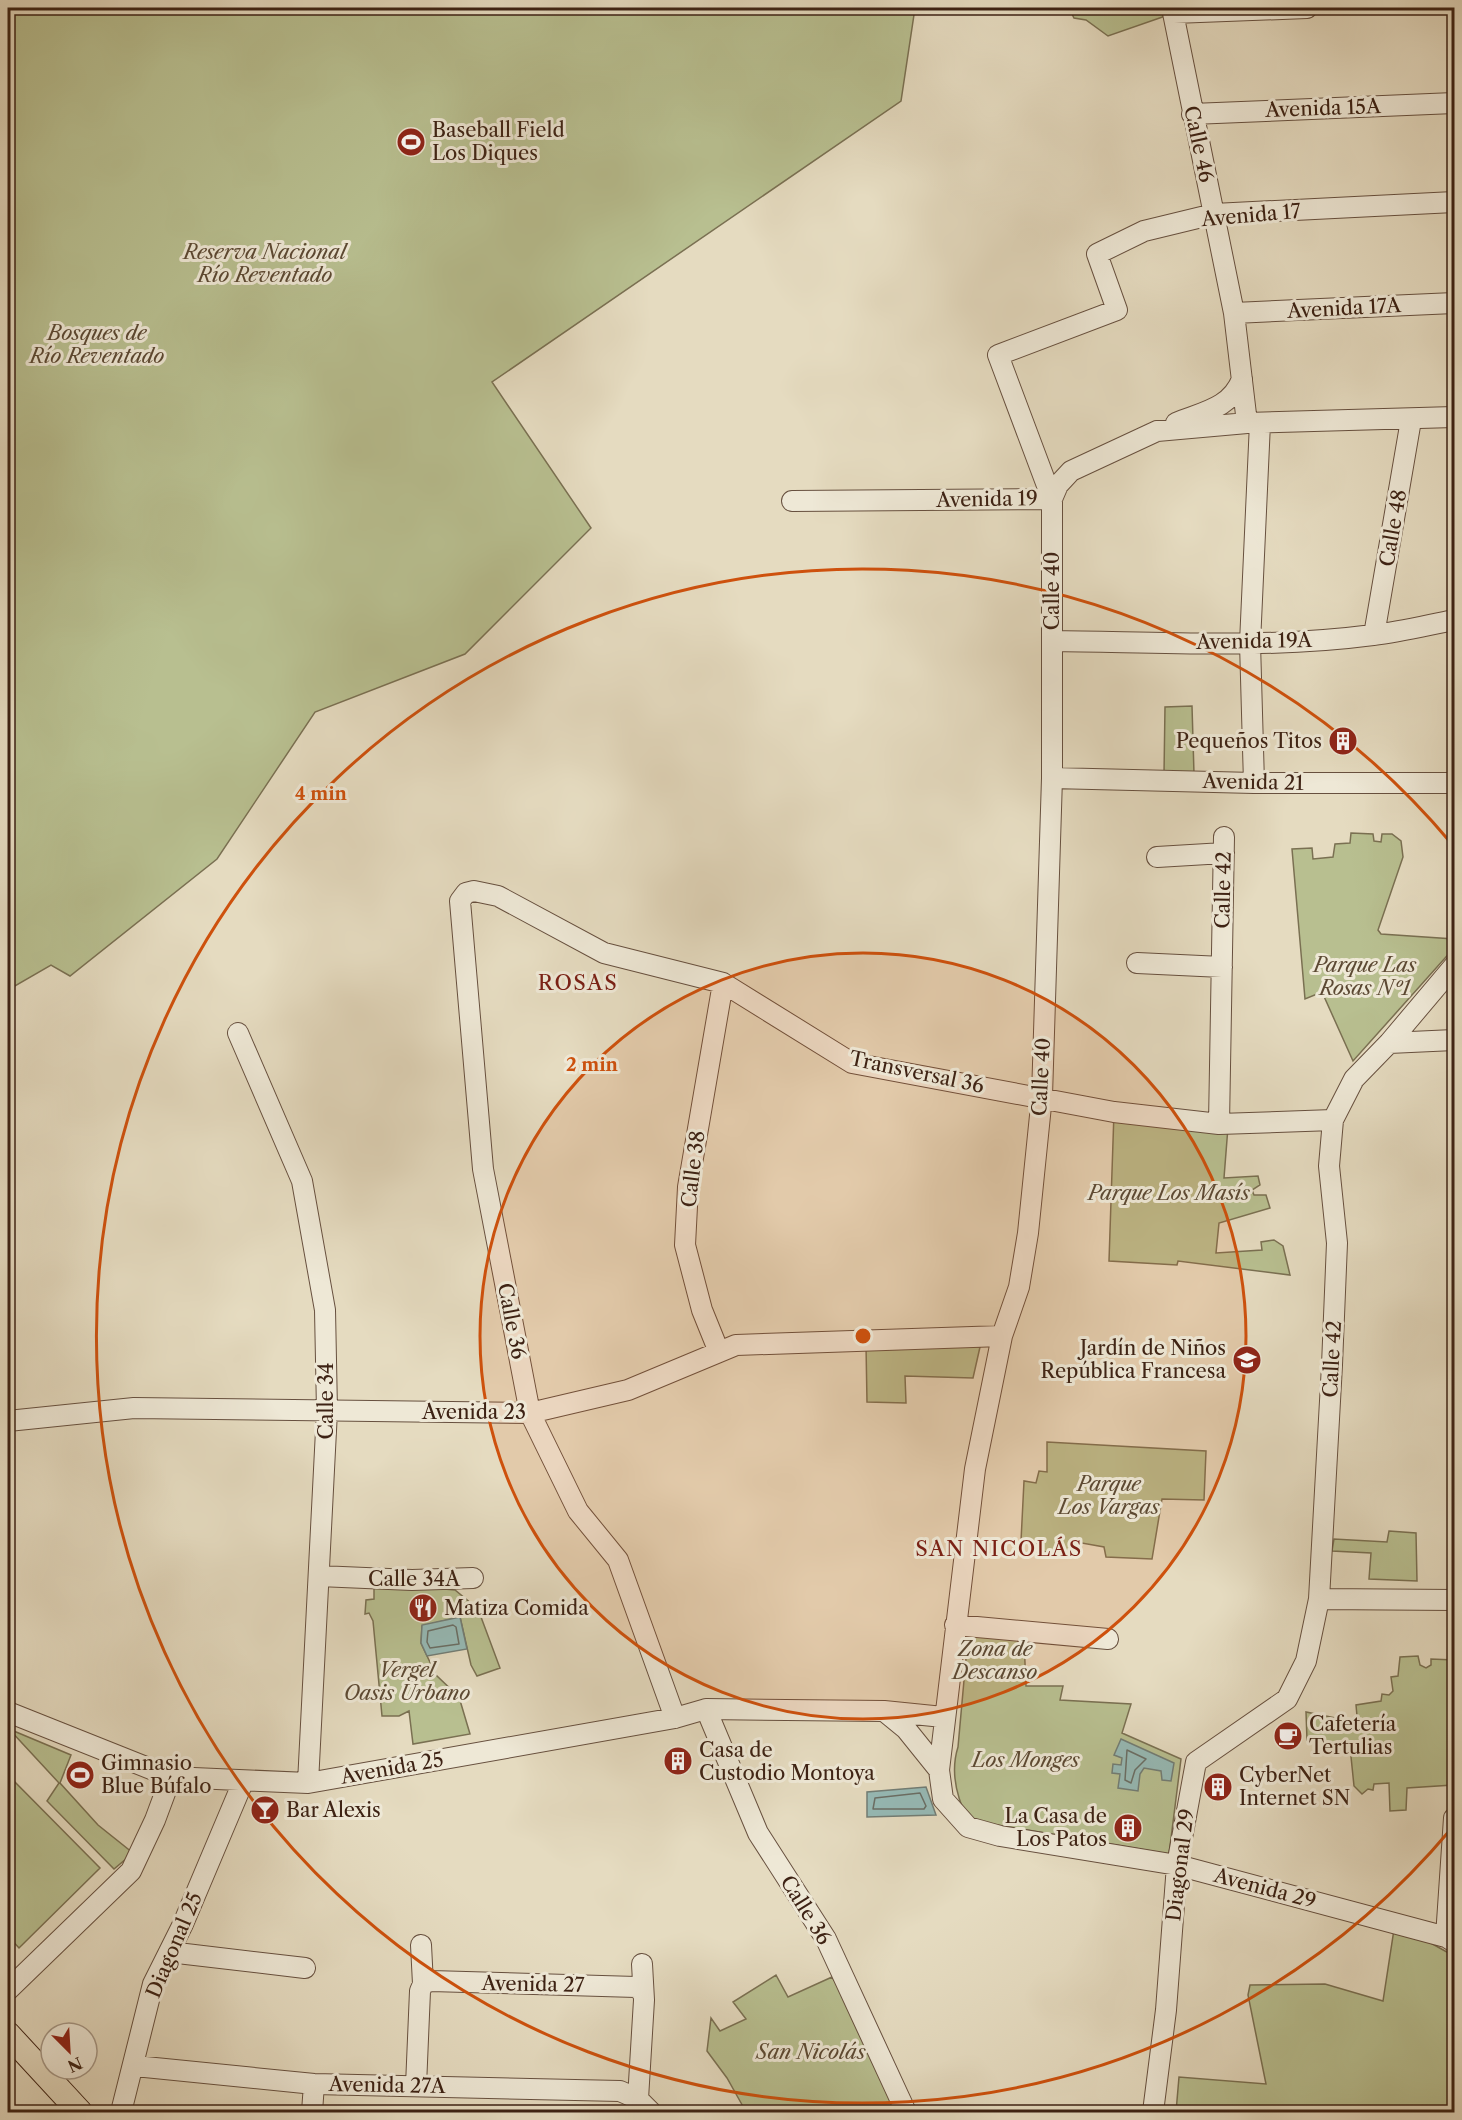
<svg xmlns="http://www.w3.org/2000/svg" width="1462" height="2120" font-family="'Libre Caslon Text',serif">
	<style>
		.green { fill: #b8bf90; stroke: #7a7052; stroke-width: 1.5 }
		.water { fill: #96bab6; stroke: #727d75; stroke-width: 1.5 }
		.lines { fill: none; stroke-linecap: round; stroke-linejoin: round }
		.shore { stroke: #6a6e65; stroke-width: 1.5 }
		.minor-casing { stroke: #67503f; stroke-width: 22 }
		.major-casing { stroke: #3d2214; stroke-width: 26 }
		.minor { stroke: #eee8d6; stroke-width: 20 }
		.major { stroke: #e5dbc0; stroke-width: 24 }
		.ring { fill: none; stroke: #ce510d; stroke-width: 3 }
		.labels { text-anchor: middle; stroke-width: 6; stroke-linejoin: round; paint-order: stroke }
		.street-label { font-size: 20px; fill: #3d2214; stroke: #eee8d6 }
		.poi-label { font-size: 20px; fill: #3d2214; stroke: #eee8d6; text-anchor: start }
		.park-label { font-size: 20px; font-style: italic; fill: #5c4933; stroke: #eee8d6 }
		.neighbourhood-label { font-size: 21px; letter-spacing: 1.5px; fill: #7a1f14; stroke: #eee8d6 }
		.centre { fill: #ce510d; stroke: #eee8d6; stroke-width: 3 }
		.ring-label { font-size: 18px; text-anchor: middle; font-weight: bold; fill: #ce510d; stroke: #eee8d6; stroke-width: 6; stroke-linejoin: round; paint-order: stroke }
	</style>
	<rect width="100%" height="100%" fill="#e5dbc0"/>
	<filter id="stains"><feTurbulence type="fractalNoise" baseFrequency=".00333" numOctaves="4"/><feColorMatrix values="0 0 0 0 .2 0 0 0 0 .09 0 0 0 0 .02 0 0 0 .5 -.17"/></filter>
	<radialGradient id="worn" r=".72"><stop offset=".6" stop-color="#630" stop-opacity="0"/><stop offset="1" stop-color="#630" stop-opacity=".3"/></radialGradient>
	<path class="green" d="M 8,8 L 915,8 L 901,101 L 492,382 L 591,528 L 465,654 L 315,712 L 217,859 L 70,976 L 51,965 L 8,990 Z
		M 1069,8 L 1172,8 L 1174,13 L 1108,36 L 1086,20 L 1074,18 Z
		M 1192,706 L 1194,774 L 1164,774 L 1165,707 Z
		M 1351,833 L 1373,834 L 1374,841 L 1381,842 L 1382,834 L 1392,834 L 1401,841 L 1403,857 L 1378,930 L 1381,934 L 1454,939 L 1454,948 L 1353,1061 L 1322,992 L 1305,999 L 1292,849 L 1312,848 L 1313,859 L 1333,857 L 1335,844 L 1350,843 Z
		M 1114,1112 L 1228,1127 L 1224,1178 L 1258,1176 L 1260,1185 L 1252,1190 L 1254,1195 L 1266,1195 L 1270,1208 L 1219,1223 L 1216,1253 L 1262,1250 L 1261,1242 L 1274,1240 L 1283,1246 L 1290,1275 L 1178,1261 L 1177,1265 L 1109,1261 Z
		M 949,1342 L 980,1347 L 973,1378 L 905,1376 L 906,1403 L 867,1402 L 866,1345 Z
		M 1047,1442 L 1206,1451 L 1204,1500 L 1162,1499 L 1152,1559 L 1106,1557 L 1104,1547 L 1082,1543 L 1075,1556 L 1040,1551 L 1040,1544 L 1021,1541 L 1024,1481 L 1036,1483 L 1039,1471 L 1047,1472 Z
		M 1389,1531 L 1416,1533 L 1417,1581 L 1369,1579 L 1371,1553 L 1332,1551 L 1334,1539 L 1387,1542 Z
		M 422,1587 L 455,1590 L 478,1609 L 500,1668 L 477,1676 L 471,1665 L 460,1617 L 422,1626 L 421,1643 L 436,1675 L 459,1697 L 470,1734 L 413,1744 L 409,1711 L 399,1716 L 382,1716 L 373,1621 L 369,1613 L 365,1614 L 366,1600 L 374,1599 L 374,1588 Z
		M 968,1636 L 1024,1640 L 1026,1686 L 1063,1686 L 1060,1700 L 1131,1704 L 1122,1733 L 1181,1759 L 1169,1854 L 968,1820 C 957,1798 950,1772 958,1747 Z
		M 1418,1656 L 1420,1665 L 1426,1668 L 1431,1665 L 1431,1659 L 1454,1660 L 1453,1785 L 1407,1788 L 1406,1810 L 1390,1811 L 1389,1783 L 1374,1784 L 1373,1790 L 1368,1789 L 1362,1794 L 1354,1786 L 1350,1747 L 1307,1740 L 1306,1712 L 1340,1719 L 1342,1723 L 1353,1723 L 1357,1716 L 1356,1705 L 1381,1701 L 1382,1694 L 1389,1695 L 1393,1691 L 1391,1677 L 1398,1676 L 1400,1657 Z
		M 9,1729 L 71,1755 L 60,1783 L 98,1825 L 133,1853 L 114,1869 L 47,1801 L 59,1783 Z
		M 8,1775 L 100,1868 L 19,1948 L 8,1936 Z
		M 1395,1923 L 1454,1956 L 1454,2112 L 1176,2112 L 1179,2077 L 1266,2084 L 1248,1995 L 1250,1985 L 1325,1984 L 1383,2001 Z
		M 776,1975 L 788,1997 L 832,1977 L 868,2029 L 900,2112 L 743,2112 L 745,2110 L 727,2078 L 707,2051 L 711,2018 L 720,2031 L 746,2019 L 733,2002 Z"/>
	<path class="water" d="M 460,1617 L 467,1649 L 427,1656 L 421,1643 L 422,1625 Z
		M 1121,1739 L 1174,1763 L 1171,1781 L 1162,1780 L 1161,1771 L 1144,1768 L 1140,1774 L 1138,1791 L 1118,1788 L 1120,1774 L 1112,1773 L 1113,1764 L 1121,1765 L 1122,1758 L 1114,1755 Z
		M 926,1787 L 936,1815 L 867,1817 L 867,1792 Z"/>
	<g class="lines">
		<path class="shore" d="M 453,1625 L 456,1627 L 459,1644 L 430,1648 L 427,1642 L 428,1631 Z
			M 1127,1750 L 1146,1759 L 1135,1770 L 1131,1783 L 1125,1780 Z
			M 920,1793 L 926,1806 L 924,1809 L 873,1809 L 875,1798 Z"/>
		<g class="minor-casing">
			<path id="minor" d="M 1172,8 L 1234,313 L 1247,423
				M 1174,13 L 1307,8
				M 1192,114 L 1454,103
				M 1454,202 L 1214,214 L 1144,231 L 1097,254 L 1117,310 L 998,355 L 1052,499 L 1052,778 L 1042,1096 L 1028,1233 L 1019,1287 L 1002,1336 L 975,1469 L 939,1770 L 943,1799 L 968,1827 L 1000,1836 L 1177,1865 L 1446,1937 L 1454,1942
				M 1234,313 L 1454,303
				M 1176,423 C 1203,412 1231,408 1242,379
				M 792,501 L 1052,499 L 1058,485 L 1071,471 L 1157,431 L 1247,423 L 1454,417
				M 1374,635 L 1411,420
				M 1052,641 C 1159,642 1267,649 1373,635 C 1400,632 1428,625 1454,620
				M 1052,778 L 1254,783 L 1454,783
				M 1254,783 L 1250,643 L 1260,423
				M 1157,857 L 1224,853
				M 1137,963 L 1222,967
				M 238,1033 L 302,1181 L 325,1310 L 327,1411 L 308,1783
				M 1389,1043 L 1454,1040
				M 1219,1124 L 1224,837
				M 719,1352 L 702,1310 L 685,1245 L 688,1187 L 723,983
				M 8,1421 L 134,1408 L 530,1413 L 628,1390 L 736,1345 L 1002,1336
				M 319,1576 L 412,1580 L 473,1578
				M 1319,1599 L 1454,1600
				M 955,1625 L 1108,1639
				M 706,1709 L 758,1833 L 826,1939 L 906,2112
				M 884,1711 L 906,1729 L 939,1770
				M 8,1712 L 171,1777
				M 675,1718 L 618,1560 L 578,1511 L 530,1413 L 483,1169 L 460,901 L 466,893 L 474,891 L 498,896 L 604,953 L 723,983 L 852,1063 L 1114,1112 L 1219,1124 L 1333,1120
				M 1446,1937 L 1454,1818
				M 169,1952 L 305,1968
				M 642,1964 L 644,2000 L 638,2099 L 651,2112
				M 423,1984 L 431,1981 L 636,1987 L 641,1991
				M 8,1990 L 131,1871 L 155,1820 L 171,1777 L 308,1783 L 675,1718 L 706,1709 L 884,1711 L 943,1717
				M 135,2066 L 314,2084 L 620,2091 L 638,2099
				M 416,2086 L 420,1991 L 423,1984 L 421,1945
				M 121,2112 L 153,1984 L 183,1924 L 243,1782
				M 312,2112 L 314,2084
				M 1153,2112 L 1166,2010 L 1177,1865 L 1196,1762 L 1287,1699 L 1306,1661 L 1319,1599 L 1332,1365 L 1337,1243 L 1329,1166 L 1333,1120 L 1354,1079 L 1389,1043 L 1454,966"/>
		</g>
		<g class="major-casing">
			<path id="major" d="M 8,2034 L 80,2112"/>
		</g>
		<use href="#minor" class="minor"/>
		<use href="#major" class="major"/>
	</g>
	<circle cx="863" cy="1336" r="383" fill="#ce510d" fill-opacity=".12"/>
	<g class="ring">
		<circle cx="863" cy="1336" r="383"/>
		<path d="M1451 1829A767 767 0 1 1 1451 843"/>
	</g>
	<defs>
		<g id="stadium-disc" transform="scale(1.5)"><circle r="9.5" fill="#8f2418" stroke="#eee8d6"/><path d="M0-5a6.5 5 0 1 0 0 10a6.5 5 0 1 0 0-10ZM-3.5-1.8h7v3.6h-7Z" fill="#fff"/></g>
		<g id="building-disc" transform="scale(1.5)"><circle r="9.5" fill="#8f2418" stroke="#eee8d6"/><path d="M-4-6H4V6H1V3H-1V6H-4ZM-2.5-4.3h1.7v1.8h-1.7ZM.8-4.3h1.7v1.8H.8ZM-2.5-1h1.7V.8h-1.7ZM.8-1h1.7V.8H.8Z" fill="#fff"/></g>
		<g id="school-disc" transform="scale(1.5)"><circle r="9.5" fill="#8f2418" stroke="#eee8d6"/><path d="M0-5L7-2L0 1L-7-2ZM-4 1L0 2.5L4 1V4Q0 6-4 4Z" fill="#fff"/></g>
		<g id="restaurant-disc" transform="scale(1.5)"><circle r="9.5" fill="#8f2418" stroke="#eee8d6"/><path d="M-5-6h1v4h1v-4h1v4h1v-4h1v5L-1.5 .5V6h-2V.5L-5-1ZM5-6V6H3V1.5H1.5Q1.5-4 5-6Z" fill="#fff"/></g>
		<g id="cafe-disc" transform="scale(1.5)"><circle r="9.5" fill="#8f2418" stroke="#eee8d6"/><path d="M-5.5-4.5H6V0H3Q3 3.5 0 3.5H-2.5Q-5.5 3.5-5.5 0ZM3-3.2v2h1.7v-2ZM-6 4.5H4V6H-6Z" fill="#fff"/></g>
		<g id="bar-disc" transform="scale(1.5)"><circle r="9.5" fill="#8f2418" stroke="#eee8d6"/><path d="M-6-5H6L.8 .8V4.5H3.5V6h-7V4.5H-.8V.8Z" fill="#fff"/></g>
	</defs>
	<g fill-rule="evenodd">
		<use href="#stadium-disc" x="411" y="142"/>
		<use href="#building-disc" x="1343" y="741"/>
		<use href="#school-disc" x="1247" y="1360"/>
		<use href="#restaurant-disc" x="423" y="1608"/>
		<use href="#cafe-disc" x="1288" y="1736"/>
		<use href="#building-disc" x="678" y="1761"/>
		<use href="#stadium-disc" x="80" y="1775"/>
		<use href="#building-disc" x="1218" y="1787"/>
		<use href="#bar-disc" x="265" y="1810"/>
		<use href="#building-disc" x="1128" y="1828"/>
	</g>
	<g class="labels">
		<g class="street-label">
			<text transform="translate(1323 108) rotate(-2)" y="7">Avenida 15A</text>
			<text transform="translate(1199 144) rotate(78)" y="7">Calle 46</text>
			<text transform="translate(1251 215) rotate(-5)" y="7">Avenida 17</text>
			<text transform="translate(1344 308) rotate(-3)" y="7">Avenida 17A</text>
			<text transform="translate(987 499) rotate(-1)" y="7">Avenida 19</text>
			<text transform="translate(1393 528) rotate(-80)" y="7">Calle 48</text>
			<text transform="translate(1052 591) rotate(-90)" y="7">Calle 40</text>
			<text transform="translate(1254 641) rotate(-1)" y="7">Avenida 19A</text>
			<text transform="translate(1253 782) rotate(1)" y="7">Avenida 21</text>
			<text transform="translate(1223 890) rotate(-89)" y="7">Calle 42</text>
			<text transform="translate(917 1072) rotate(12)" y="7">Transversal 36</text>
			<text transform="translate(1041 1077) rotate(-87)" y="7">Calle 40</text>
			<text transform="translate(693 1169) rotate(-83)" y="7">Calle 38</text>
			<text transform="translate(512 1321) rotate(79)" y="7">Calle 36</text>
			<text transform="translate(1332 1359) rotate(-87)" y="7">Calle 42</text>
			<text transform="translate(326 1401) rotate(-90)" y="7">Calle 34</text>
			<text x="474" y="1419">Avenida 23</text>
			<text x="414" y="1586">Calle 34A</text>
			<text transform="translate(392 1768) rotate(-10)" y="7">Avenida 25</text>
			<text transform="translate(1180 1865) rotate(-83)" y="7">Diagonal 29</text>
			<text transform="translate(1265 1888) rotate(15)" y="7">Avenida 29</text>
			<text transform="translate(806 1910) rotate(58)" y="7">Calle 36</text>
			<text transform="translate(174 1945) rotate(-67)" y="7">Diagonal 25</text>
			<text transform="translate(533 1984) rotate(1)" y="7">Avenida 27</text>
			<text transform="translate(387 2085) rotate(1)" y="7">Avenida 27A</text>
		</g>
		<g class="poi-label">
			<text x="432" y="137">Baseball Field<tspan x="432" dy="23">Los Diques</tspan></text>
			<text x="1322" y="748" text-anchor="end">Pequeños Titos</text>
			<text x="1226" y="1355" text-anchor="end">Jardín de Niños<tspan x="1226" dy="23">República Francesa</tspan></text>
			<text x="444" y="1615">Matiza Comida</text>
			<text x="1309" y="1731">Cafetería<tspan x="1309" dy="23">Tertulias</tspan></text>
			<text x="699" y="1757">Casa de<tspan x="699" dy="23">Custodio Montoya</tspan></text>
			<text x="101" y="1770">Gimnasio<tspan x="101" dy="23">Blue Búfalo</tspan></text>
			<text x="1239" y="1782">CyberNet<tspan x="1239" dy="23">Internet SN</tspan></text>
			<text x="286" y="1817">Bar Alexis</text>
			<text x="1107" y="1823" text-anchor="end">La Casa de<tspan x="1107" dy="23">Los Patos</tspan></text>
		</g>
		<g class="park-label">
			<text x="265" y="259">Reserva Nacional<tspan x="265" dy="23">Río Reventado</tspan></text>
			<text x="97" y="340">Bosques de<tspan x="97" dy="23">Río Reventado</tspan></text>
			<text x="1365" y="972">Parque Las<tspan x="1365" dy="23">Rosas Nº1</tspan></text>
			<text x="1169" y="1200">Parque Los Masís</text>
			<text x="1109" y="1491">Parque<tspan x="1109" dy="23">Los Vargas</tspan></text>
			<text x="995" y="1656">Zona de<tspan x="995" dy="23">Descanso</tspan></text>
			<text x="407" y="1677">Vergel<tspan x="407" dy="23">Oasis Urbano</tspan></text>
			<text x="1026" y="1767">Los Monges</text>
			<text x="811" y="2059">San Nicolás</text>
		</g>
		<g class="neighbourhood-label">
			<text x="578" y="990">ROSAS</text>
			<text x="999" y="1556">SAN NICOLÁS</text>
		</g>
	</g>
	<circle cx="863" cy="1336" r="9" class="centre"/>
	<g class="ring-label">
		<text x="321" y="800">4 min</text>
		<text x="592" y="1071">2 min</text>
	</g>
	<rect width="1462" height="2120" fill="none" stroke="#e5dbc0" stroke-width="30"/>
	<rect x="9" y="9" width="1444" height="2102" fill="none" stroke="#3d2214" stroke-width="3"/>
	<rect x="15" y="15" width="1432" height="2090" fill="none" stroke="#3d2214" stroke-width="1.5"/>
	<g transform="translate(69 2051) rotate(156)"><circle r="28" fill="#eee8d6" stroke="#a79988" stroke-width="1.5"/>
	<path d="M0-4.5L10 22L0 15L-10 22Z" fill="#8f2418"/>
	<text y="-9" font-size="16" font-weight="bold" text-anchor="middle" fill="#3d2214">N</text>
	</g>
	<rect width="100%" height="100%" filter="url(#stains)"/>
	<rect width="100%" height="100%" fill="url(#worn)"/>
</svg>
